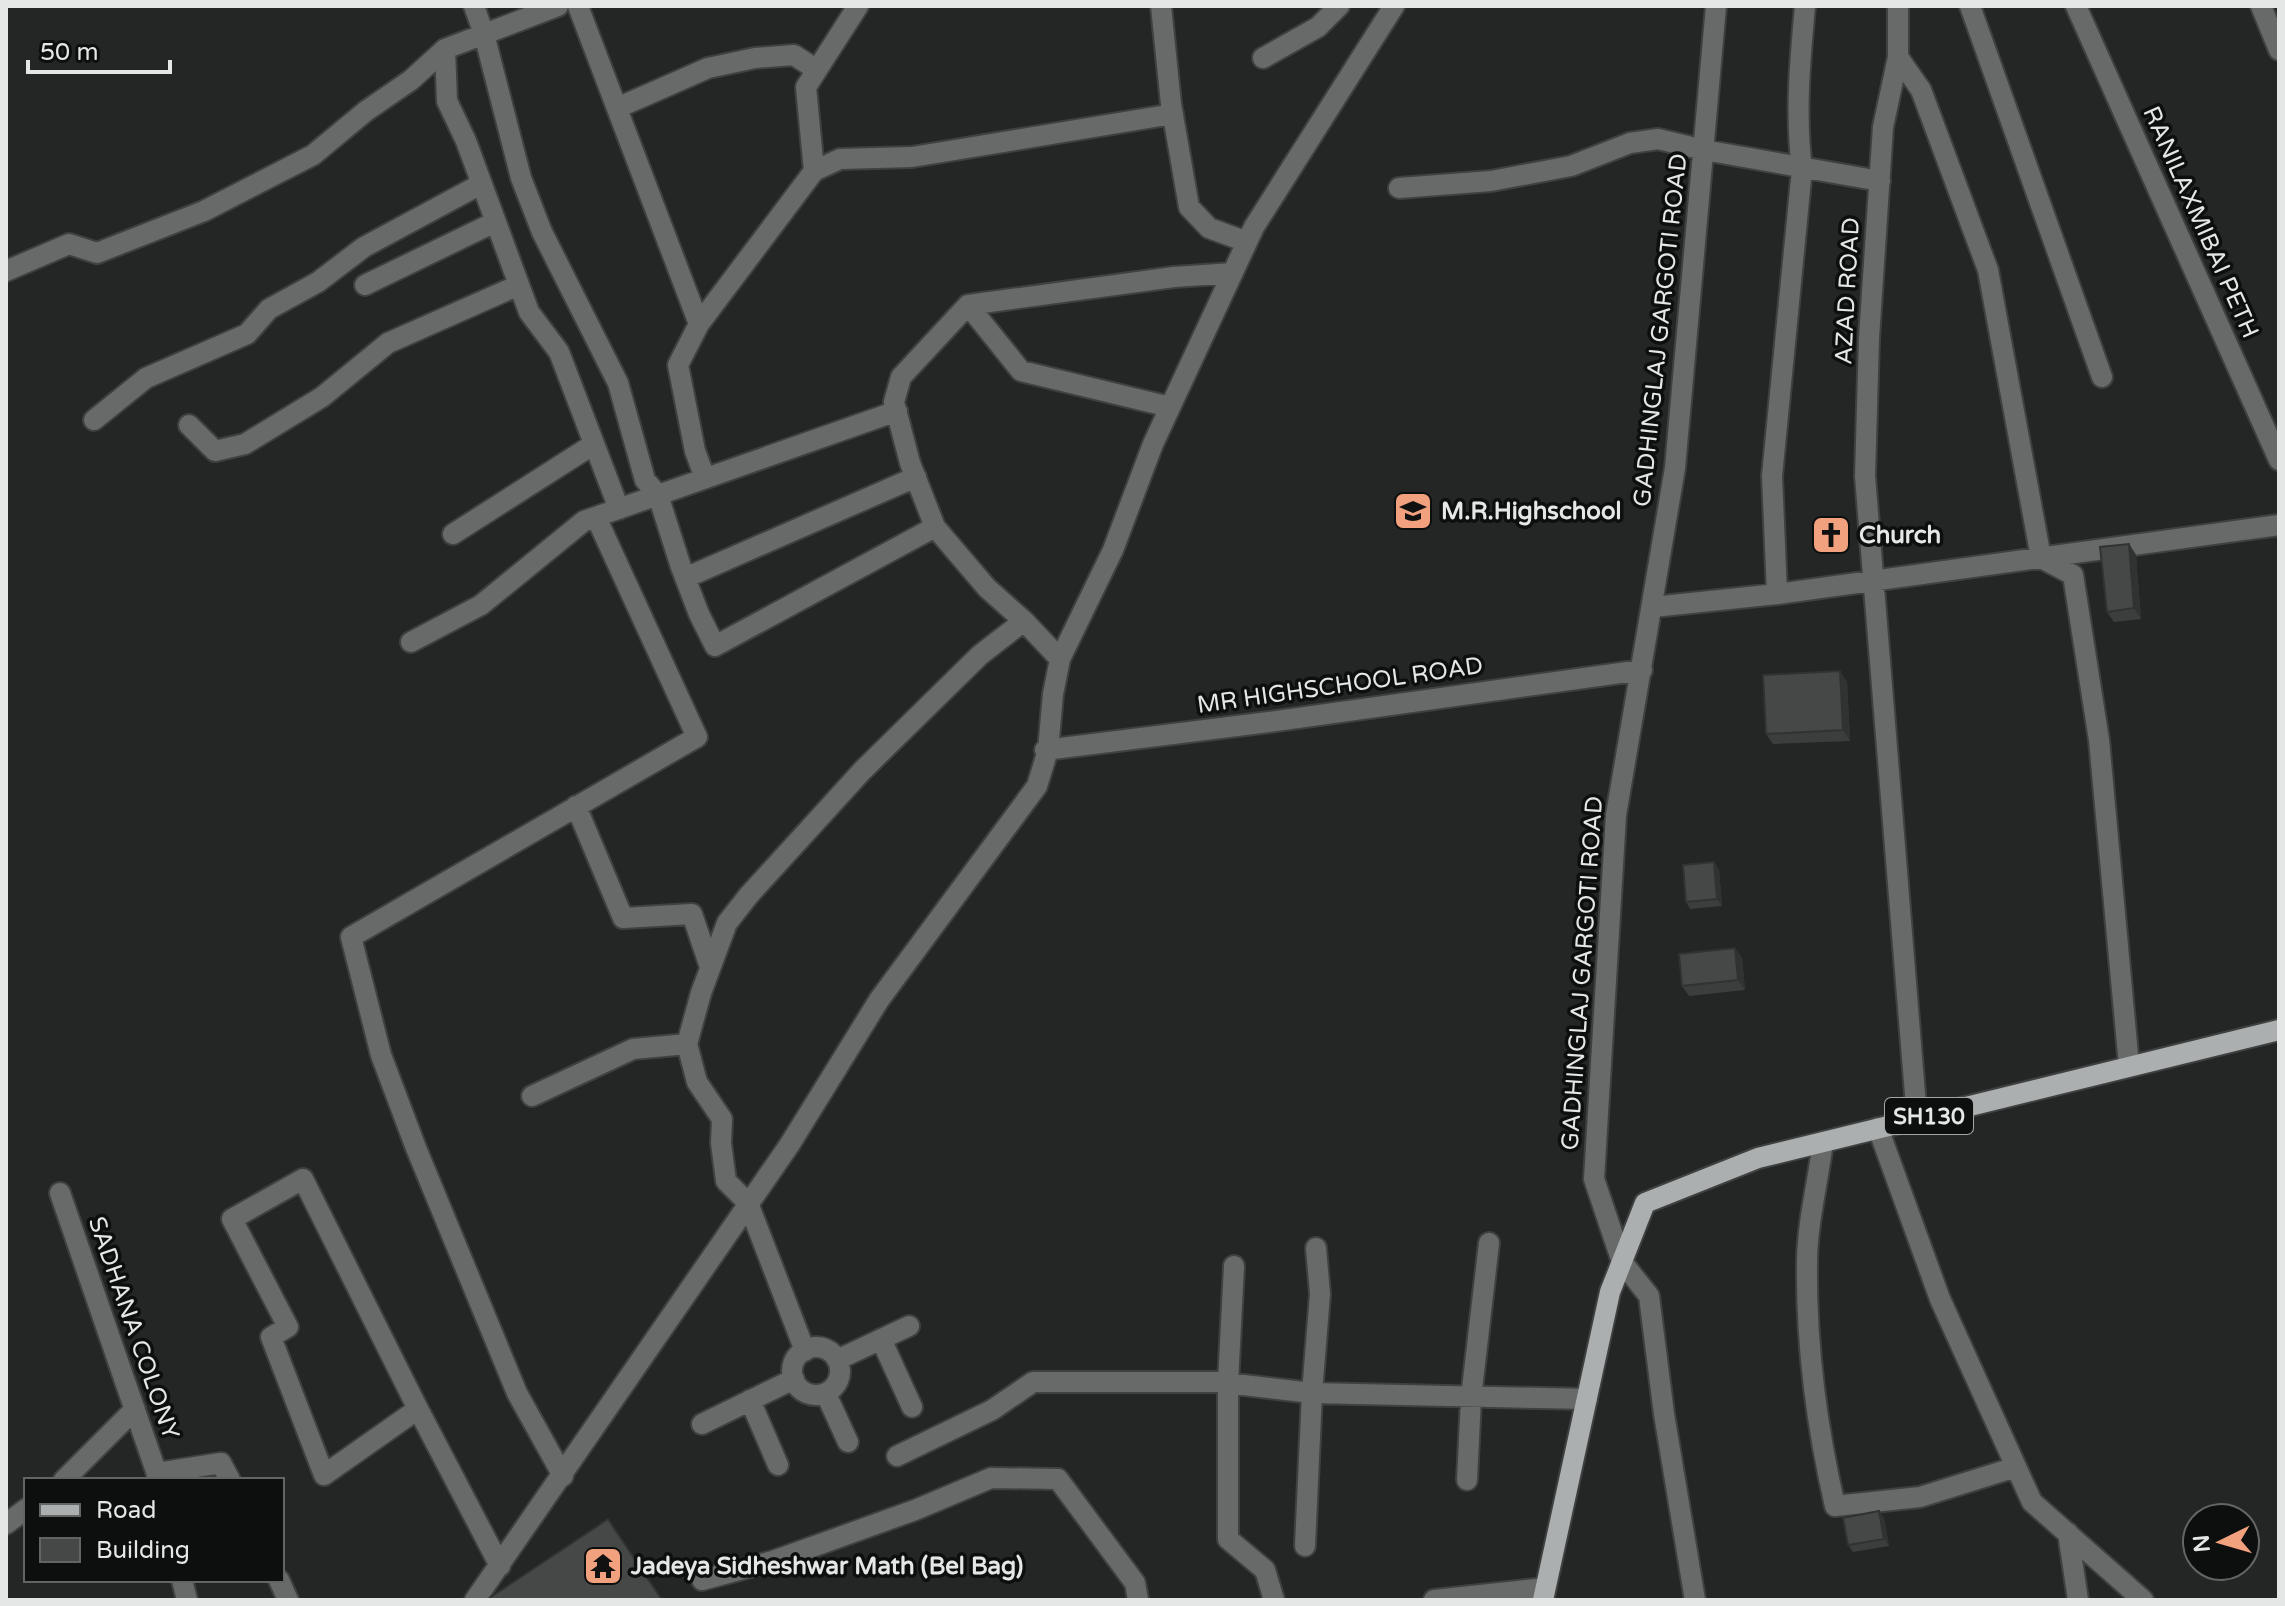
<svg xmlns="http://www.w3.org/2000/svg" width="2285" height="1606" font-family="'Varela Round',sans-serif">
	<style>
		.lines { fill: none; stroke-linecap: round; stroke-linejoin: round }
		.minor-casing { stroke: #3e4140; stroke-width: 24 }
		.major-casing { stroke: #3e4140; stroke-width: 24 }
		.minor { stroke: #686a6a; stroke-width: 20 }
		.major { stroke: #acafb0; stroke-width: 20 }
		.wall { fill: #3c3e3d }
		.shaded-wall { fill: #313232 }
		.building { fill: #464847; stroke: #313232; stroke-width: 2 }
		.labels { text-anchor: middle; stroke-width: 7; stroke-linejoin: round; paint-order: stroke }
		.shield { fill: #0d0e0e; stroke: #a4a6a6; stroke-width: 2 }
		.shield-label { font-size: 22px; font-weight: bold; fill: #e5e7e7 }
		.street-label { font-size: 24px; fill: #e5e7e7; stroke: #0d0e0e }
		.poi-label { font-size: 24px; font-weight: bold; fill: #e5e7e7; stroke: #0d0e0e; text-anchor: start }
	</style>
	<rect width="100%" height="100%" fill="#232625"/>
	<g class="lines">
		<g class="minor-casing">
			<path id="minor" d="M 474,6 L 484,34 L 521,178 L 542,232 L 618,383 L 645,480 L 658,495 L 681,567 L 699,614 L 715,646 L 935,527
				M 578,6 L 699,324
				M 1161,6 L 1171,104 L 1189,207 L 1209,228 L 1247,242
				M 1898,6 L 1898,57 L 1883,127 L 1869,338 L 1865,476 L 1917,1119
				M 1970,6 L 2102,377
				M 2076,6 L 2279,460
				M 2261,6 L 2279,50
				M 445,49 L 447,101 L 466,141 L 529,312 L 559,352 L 619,509
				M 1898,57 L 1921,90 L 1988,270 L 2041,558 L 2073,575 L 2099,740 L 2129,1066
				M 1263,58 L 1318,27 L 1339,6
				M 617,108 L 708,68 L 755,58 L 794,55 L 817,70
				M 814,171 L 806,87 L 858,6
				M 1399,188 L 1491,181 L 1571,166 L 1630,143 L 1658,139 L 1704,150 L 1880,181
				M 6,271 L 69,244 L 97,253 L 204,211 L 313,155 L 366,111 L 411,80 L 445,49 L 558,6
				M 365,285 L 495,222
				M 968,305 L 1174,277 L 1233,273
				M 94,420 L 146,378 L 247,334 L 269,309 L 318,282 L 364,247 L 481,184
				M 189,425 L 215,451 L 245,444 L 322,397 L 388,343 L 519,285
				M 705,478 L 695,451 L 678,365 L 699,324 L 814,171 L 840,159 L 912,157 L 1173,114
				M 453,534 L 594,444
				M 685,578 L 916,477
				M 1777,594 L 1772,476 L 1802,169 C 1795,115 1800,60 1805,6
				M 1653,607 L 1777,594 L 2279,525
				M 411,642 L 481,605 L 584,521 L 897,411
				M 1060,659 L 1024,621 L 987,588 L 935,527 L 910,463 L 894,402 L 901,377 L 968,305 L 1021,371 L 1170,407
				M 1045,750 L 1269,722 L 1642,670
				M 576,806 L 623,918 L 692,914 L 710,967
				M 532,1096 L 633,1049 L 687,1044
				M 1878,1128 L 1940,1299 L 2032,1502 L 2143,1600
				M 1823,1142 C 1818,1182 1807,1224 1807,1263 C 1806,1345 1817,1428 1835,1506 L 1920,1497 L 2016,1467
				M 60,1193 L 159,1480
				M 1234,1266 L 1228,1383 L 1228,1539 L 1265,1570 L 1274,1600
				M 881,1339 L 912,1407
				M792 1371a24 24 0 1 1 48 0a24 24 0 1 1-48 0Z
				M 805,1351 L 748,1203 L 726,1181 L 721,1143 L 722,1119 L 697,1082 L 687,1044 L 701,993 L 727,923 L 749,895 L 862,771 L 980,655 L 1024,621
				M 837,1360 L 909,1326
				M 826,1394 L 848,1442
				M 750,1400 L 778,1465
				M 418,1409 L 303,1179 L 232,1219 L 288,1327 L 271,1337 L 324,1475 L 418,1409 L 500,1566
				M 702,1424 L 794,1379
				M 897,1456 L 992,1410 L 1033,1382 L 1218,1382 L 1312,1393 L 1587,1399
				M 157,1473 L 221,1463 L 230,1480
				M 563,1476 L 517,1393 L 416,1148 L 381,1055 L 351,937 L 697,737 L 596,517
				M 64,1480 L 135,1409
				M 1467,1480 L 1471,1398 L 1489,1243
				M 6,1524 L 26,1509
				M 2068,1533 L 2078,1600
				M 1305,1546 L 1312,1393 L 1320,1294 L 1316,1248
				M 182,1580 L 187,1600
				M 279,1580 L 288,1600
				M 702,1580 L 773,1561 L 915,1510 L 991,1478 L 1058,1479 L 1135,1583 L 1138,1600
				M 475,1600 L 790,1144 L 879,1000 L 1037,786 L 1048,750 L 1053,694 L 1060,659 L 1113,550 L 1153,444 L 1254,227 L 1394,6
				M 1434,1600 L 1545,1588
				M 1695,1600 L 1664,1414 L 1649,1296 L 1622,1262 L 1594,1179 L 1616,815 L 1675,468 L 1716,6"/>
		</g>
		<g class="major-casing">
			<path id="major" d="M 1543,1600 L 1610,1292 L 1645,1203 L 1758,1158 L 2279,1030"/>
		</g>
		<use href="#minor" class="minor"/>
		<use href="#major" class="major"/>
	</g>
	<path class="wall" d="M 2129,544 L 2136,555 L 2141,619 L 2114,622 L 2107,612 Z
		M 1847,681 L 1850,741 L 1773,744 L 1766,734 Z
		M 1719,869 L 1722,906 L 1690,909 L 1686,902 Z
		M 1735,948 L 1742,958 L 1745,990 L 1689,996 L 1682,986 Z
		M 1879,1511 L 1884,1518 L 1889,1546 L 1853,1552 L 1848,1545 Z"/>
	<path class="shaded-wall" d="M 2129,544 L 2136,555 L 2141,619 L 2134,608 Z
		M 1840,671 L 1847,681 L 1850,741 L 1843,730 Z
		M 1714,862 L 1719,869 L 1722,906 L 1717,899 Z
		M 1735,948 L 1742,958 L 1745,990 L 1738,980 Z
		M 1879,1511 L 1884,1518 L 1889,1546 L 1884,1539 Z"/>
	<path class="building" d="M 2129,544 L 2134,608 L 2107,612 L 2100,547 Z
		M 1840,671 L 1843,730 L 1766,734 L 1763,675 Z
		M 1714,862 L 1717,899 L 1686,902 L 1683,865 Z
		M 1735,948 L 1738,980 L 1682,986 L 1679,954 Z
		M 1879,1511 L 1884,1539 L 1848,1545 L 1843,1518 Z
		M 608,1519 L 662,1600 L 488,1600 L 488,1599 Z"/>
	<defs>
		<g id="school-square" transform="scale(2)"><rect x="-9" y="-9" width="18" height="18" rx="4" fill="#f1a17d" stroke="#0d0e0e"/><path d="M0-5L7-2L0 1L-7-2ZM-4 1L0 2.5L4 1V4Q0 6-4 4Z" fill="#111"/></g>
		<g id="church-square" transform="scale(2)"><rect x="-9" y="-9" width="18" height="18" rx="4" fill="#f1a17d" stroke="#0d0e0e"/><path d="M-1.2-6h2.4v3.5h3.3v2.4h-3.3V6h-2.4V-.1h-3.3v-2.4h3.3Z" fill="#111"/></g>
		<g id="temple-square" transform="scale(2)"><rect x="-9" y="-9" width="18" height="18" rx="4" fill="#f1a17d" stroke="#0d0e0e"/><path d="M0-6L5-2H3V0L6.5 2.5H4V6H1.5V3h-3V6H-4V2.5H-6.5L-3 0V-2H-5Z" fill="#111"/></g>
	</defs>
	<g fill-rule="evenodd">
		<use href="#school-square" x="1413" y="511"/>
		<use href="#church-square" x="1831" y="535"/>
		<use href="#temple-square" x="603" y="1566"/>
	</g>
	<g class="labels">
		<rect class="shield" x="1885" y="1098" width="88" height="36" rx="6"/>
		<g class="shield-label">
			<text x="1929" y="1124">SH130</text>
		</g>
		<g class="street-label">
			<text transform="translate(2201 222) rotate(66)" y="8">RANILAXMIBAI PETH</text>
			<text transform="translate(1847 291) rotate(-87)" y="8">AZAD ROAD</text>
			<text transform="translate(1660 330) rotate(-84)" y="8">GADHINGLAJ GARGOTI ROAD</text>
			<text transform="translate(1340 685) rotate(-8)" y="8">MR HIGHSCHOOL ROAD</text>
			<text transform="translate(1582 973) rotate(-86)" y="8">GADHINGLAJ GARGOTI ROAD</text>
			<text transform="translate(134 1328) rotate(71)" y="8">SADHANA COLONY</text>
		</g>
		<g class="poi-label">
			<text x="1441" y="519">M.R.Highschool</text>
			<text x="1859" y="543">Church</text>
			<text x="631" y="1574">Jadeya Sidheshwar Math (Bel Bag)</text>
		</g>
	</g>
	<rect width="2285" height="1606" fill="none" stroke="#e5e7e7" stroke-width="16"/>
	<rect x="24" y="1478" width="260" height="104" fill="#0d0e0e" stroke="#636565" stroke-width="2"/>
	<rect x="40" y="1504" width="40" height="12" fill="#acafb0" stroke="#636565" stroke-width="2"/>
	<text x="96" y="1518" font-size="24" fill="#e5e7e7">Road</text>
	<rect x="40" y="1538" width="40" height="24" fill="#464847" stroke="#636565" stroke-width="2"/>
	<text x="96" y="1558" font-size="24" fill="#e5e7e7">Building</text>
	<g transform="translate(2221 1542) rotate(265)"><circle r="38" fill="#0d0e0e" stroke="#636565" stroke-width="2"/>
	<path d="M0-6L14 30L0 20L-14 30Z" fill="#f1a17d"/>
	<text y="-12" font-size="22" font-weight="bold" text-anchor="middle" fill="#e5e7e7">N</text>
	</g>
	<path d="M28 60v12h142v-12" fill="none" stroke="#e5e7e7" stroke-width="4"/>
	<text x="40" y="60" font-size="24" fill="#e5e7e7" stroke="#0d0e0e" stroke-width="6" paint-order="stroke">50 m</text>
</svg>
